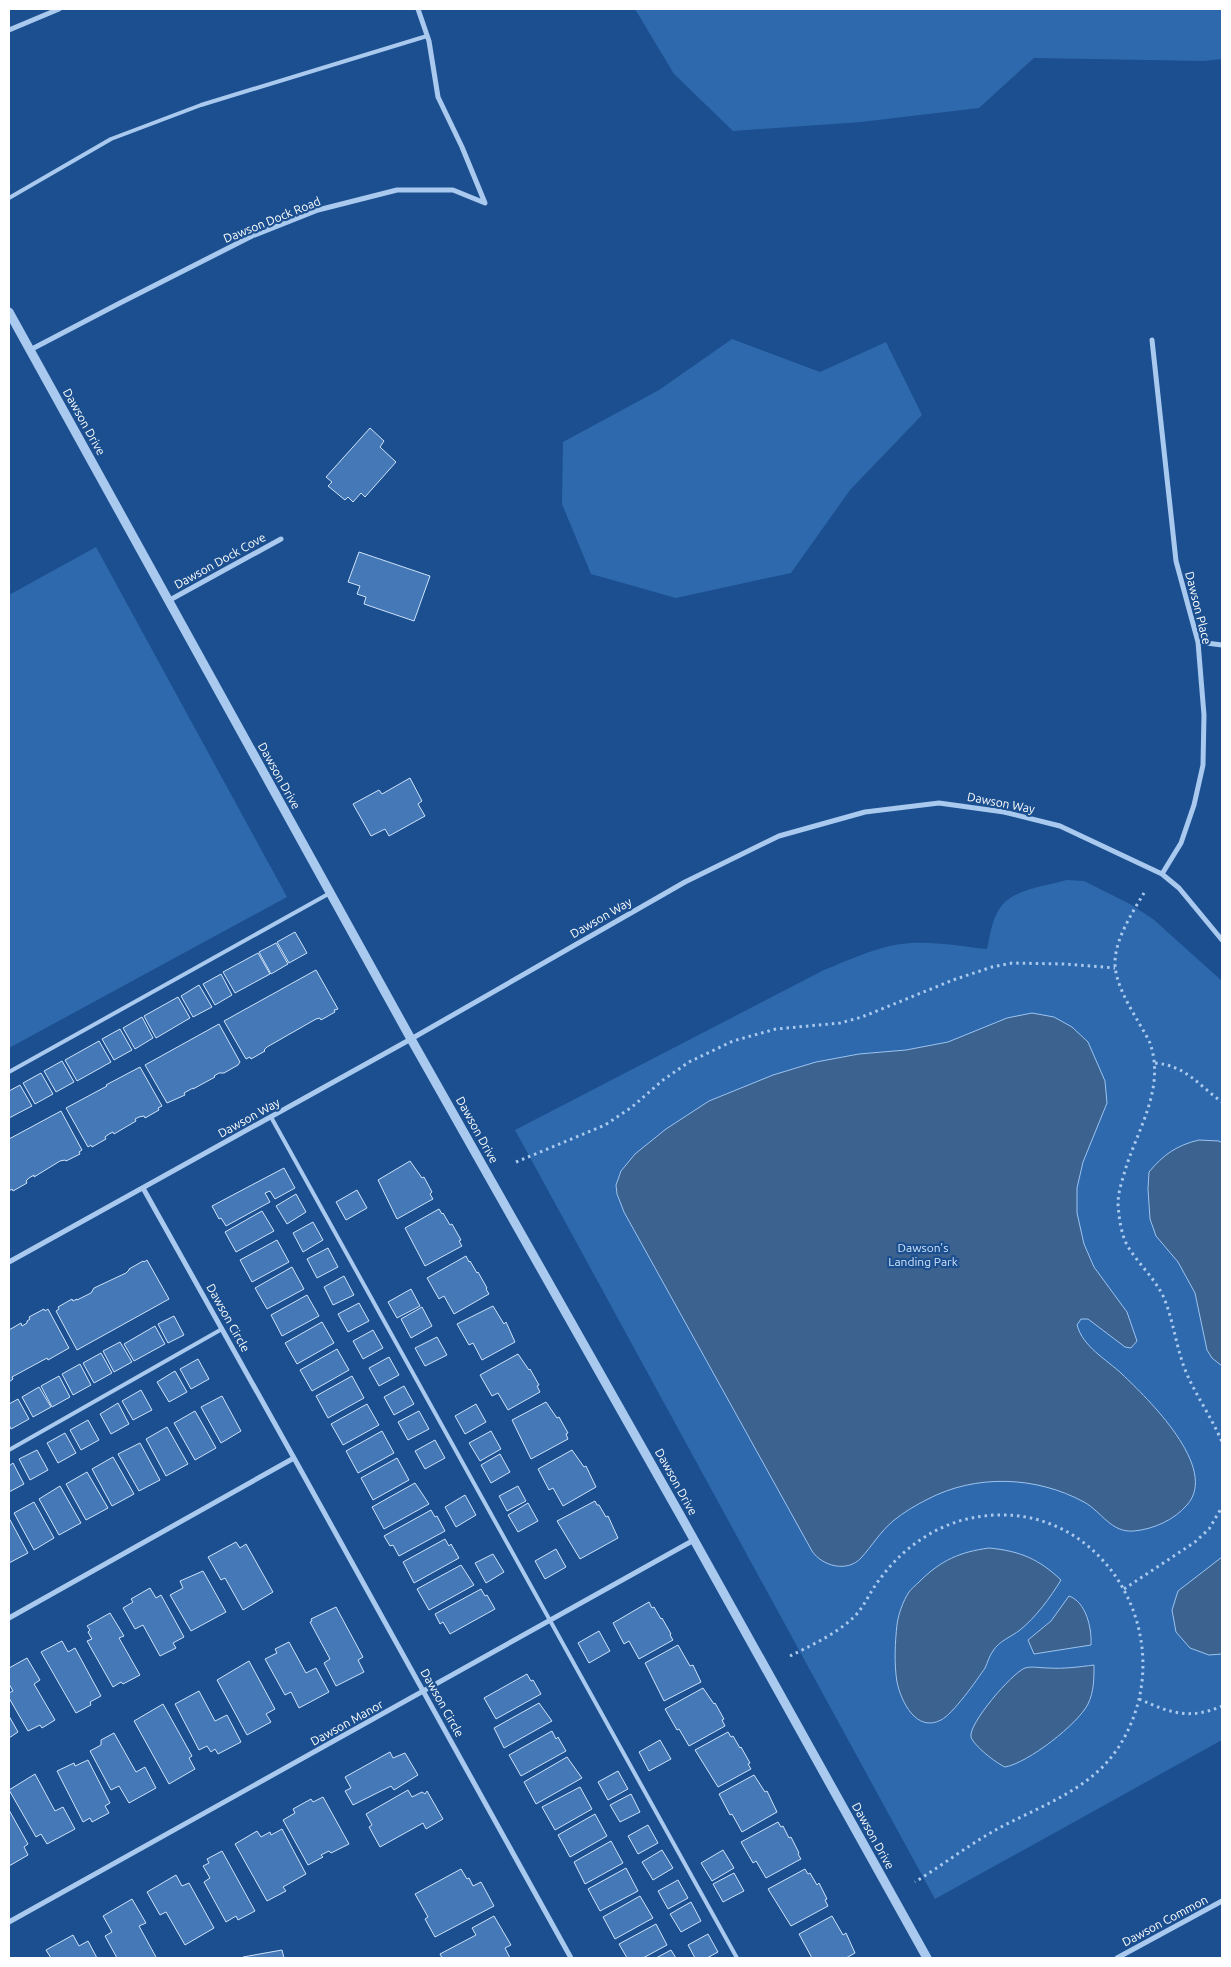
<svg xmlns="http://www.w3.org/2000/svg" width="1231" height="1967" font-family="Ubuntu,sans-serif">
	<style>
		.green { fill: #2e69ad }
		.water { fill: #3c6290; stroke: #9cc4f0 }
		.building { fill: #4478b7; stroke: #cfe3fa }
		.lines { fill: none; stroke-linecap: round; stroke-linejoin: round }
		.path { stroke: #a9c9ee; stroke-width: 3; stroke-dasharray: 2.5 4; stroke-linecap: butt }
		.service { stroke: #a9c9ee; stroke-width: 4 }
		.minor { stroke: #a9c9ee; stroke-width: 5 }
		.tertiary { stroke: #a9c9ee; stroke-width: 9 }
		.labels { text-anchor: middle; stroke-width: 4.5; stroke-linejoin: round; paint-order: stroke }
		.street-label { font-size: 12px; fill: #fff; stroke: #1b4f8f }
		.park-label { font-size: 12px; fill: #cfe3fa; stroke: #1b4f8f }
	</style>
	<rect width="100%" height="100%" fill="#1b4f8f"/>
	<path class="green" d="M 635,9 L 1222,9 L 1222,59 L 1204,61 L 1034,58 L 979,108 L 861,122 L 733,131 L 674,74 Z
		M 732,339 L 820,372 L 886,342 L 922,415 L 850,490 L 791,573 L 676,598 L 591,574 L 562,504 L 563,442 L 659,390 Z
		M 96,547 L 287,897 L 9,1048 L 9,595 Z
		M 1067,880 L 1084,881 L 1130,904 L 1153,919 L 1222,981 L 1222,1740 L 935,1899 L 515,1130 L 824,970 C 849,960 874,948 901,944 C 929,940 959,946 987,949 C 990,936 992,919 1000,908 C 1013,889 1046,886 1067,880 Z"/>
	<path class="water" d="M 1032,1013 L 1054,1017 L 1072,1027 L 1088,1042 L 1105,1081 L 1107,1103 L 1083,1162 L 1077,1188 L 1077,1213 L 1084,1244 L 1094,1267 L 1127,1312 L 1137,1341 L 1131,1348 L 1125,1347 L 1088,1319 L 1081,1319 L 1077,1325 C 1083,1347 1106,1359 1122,1374 C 1147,1398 1220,1468 1187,1505 C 1174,1520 1154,1529 1134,1531 C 1111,1533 1102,1512 1084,1502 C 1036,1476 976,1474 928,1499 C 916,1505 904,1512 893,1521 C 880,1532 872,1546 861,1558 C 847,1573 822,1566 812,1551 L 624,1212 L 617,1194 L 616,1185 L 621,1171 L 635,1154 L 666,1129 L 709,1101 L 773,1075 L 816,1062 L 859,1054 L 906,1050 L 948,1042 L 1007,1018 Z
		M 1199,1140 L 1219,1141 L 1222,1143 L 1222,1366 L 1212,1358 L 1207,1350 L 1195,1293 L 1178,1262 L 1156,1236 L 1150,1219 L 1148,1189 L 1149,1172 C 1163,1155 1177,1145 1199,1140 Z
		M 989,1548 C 1020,1551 1039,1559 1061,1580 C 1050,1598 1036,1617 1020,1630 C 1011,1637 999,1641 993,1651 C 989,1656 988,1662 985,1668 C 977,1680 953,1714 941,1720 C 916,1733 901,1701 897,1682 C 894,1664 895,1642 897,1625 C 898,1615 903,1601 909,1592 C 911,1589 916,1585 919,1582 C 941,1560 960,1552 989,1548 Z
		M 1222,1557 L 1222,1654 L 1209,1655 L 1190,1648 L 1176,1632 L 1172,1610 L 1178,1591 Z
		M 1069,1596 C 1086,1602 1092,1628 1091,1645 L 1034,1654 L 1028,1640 L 1051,1621 Z
		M 1094,1665 C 1094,1678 1094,1692 1088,1704 C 1078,1724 1028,1763 1005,1767 C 996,1763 974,1746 971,1737 C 968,1724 1012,1673 1025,1668 C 1032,1666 1040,1668 1048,1668 C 1063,1669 1079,1667 1094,1665 Z"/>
	<path class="building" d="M 370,428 L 384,441 L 380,447 L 396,462 L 365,497 L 361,493 L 353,502 L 348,497 L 345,500 L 328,486 L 332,482 L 326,477 Z
		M 359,552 L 430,576 L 414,621 L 364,604 L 366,597 L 357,594 L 360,586 L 348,582 Z
		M 410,778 L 422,801 L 418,804 L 425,816 L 389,836 L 385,829 L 371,836 L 353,804 L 379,790 L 382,794 Z
		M 295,932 L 307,953 L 289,963 L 277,942 Z
		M 276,943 L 288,964 L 271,974 L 259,952 Z
		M 258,953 L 270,974 L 235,993 L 223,972 Z
		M 316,970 L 338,1009 L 334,1010 L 335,1012 L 321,1020 L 320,1018 L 316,1019 L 267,1047 L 264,1050 L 265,1051 L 251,1059 L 250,1057 L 246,1059 L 224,1021 Z
		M 221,974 L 232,995 L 215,1005 L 203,984 Z
		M 199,985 L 212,1007 L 193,1017 L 181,996 Z
		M 178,997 L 190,1018 L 156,1038 L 144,1016 Z
		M 142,1017 L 153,1038 L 135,1049 L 123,1028 Z
		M 219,1024 L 240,1062 L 238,1065 L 224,1073 L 219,1073 L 214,1076 L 215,1077 L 193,1089 L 193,1088 L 184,1093 L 185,1095 L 167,1103 L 145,1065 Z
		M 120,1029 L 132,1050 L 114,1060 L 102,1039 Z
		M 99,1041 L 111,1062 L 77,1081 L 65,1060 Z
		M 62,1061 L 74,1082 L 56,1092 L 44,1071 Z
		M 140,1067 L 162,1106 L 158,1108 L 159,1110 L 145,1118 L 144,1116 L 139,1117 L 135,1119 L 136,1121 L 114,1134 L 113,1132 L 109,1134 L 105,1137 L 106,1139 L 92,1147 L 91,1145 L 88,1147 L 66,1108 L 107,1086 L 106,1085 Z
		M 41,1073 L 53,1094 L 35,1104 L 23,1083 Z
		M 20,1085 L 32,1106 L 9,1118 L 9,1091 Z
		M 61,1111 L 82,1150 L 79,1152 L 80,1154 L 66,1161 L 65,1160 L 60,1161 L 34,1177 L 34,1175 L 29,1178 L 26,1181 L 27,1183 L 13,1191 L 12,1189 L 9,1191 L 9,1139 Z
		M 410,1161 L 422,1178 L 424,1177 L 432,1192 L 430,1194 L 433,1199 L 397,1219 L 378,1180 Z
		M 284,1168 L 295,1188 L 275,1199 L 270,1191 L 265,1193 L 270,1202 L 226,1226 L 221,1218 L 219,1219 L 212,1206 Z
		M 357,1190 L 367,1208 L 346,1220 L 336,1202 Z
		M 296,1194 L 306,1212 L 287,1224 L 276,1206 Z
		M 439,1209 L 442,1214 L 443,1213 L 450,1225 L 452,1224 L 461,1240 L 459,1241 L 462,1246 L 425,1266 L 405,1228 Z
		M 262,1211 L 274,1231 L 236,1252 L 225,1232 Z
		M 313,1222 L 323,1240 L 303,1252 L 293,1233 Z
		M 277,1240 L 289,1262 L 252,1282 L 240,1260 Z
		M 328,1248 L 338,1267 L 317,1278 L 307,1259 Z
		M 466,1256 L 469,1262 L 470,1261 L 477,1273 L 478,1272 L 487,1288 L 486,1289 L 489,1294 L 454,1314 L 444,1296 L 439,1299 L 427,1278 Z
		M 147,1260 L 169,1299 L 77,1350 L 56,1311 L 59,1309 L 58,1307 L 72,1299 L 73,1301 L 77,1299 L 77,1300 L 91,1293 L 94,1288 L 126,1273 L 129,1270 L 129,1269 L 143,1261 L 144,1262 Z
		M 292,1267 L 304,1289 L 267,1309 L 255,1288 Z
		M 344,1276 L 354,1295 L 333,1305 L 324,1287 Z
		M 411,1289 L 420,1306 L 397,1318 L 388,1302 Z
		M 307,1295 L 319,1316 L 282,1336 L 271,1315 Z
		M 359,1303 L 369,1321 L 348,1332 L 338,1314 Z
		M 493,1306 L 504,1324 L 506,1322 L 515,1342 L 482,1360 L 473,1343 L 469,1345 L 457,1324 Z
		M 422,1307 L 432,1326 L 411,1338 L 401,1319 Z
		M 44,1309 L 45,1311 L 48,1309 L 69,1348 L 48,1360 L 47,1358 L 12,1377 L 13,1379 L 9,1382 L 9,1330 L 21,1323 L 22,1326 L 27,1323 L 27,1321 L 30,1319 L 29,1317 Z
		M 174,1316 L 184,1335 L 168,1343 L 158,1324 Z
		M 322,1322 L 334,1343 L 297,1364 L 285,1343 Z
		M 155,1326 L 165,1344 L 134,1361 L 124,1344 Z
		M 373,1330 L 383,1348 L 363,1359 L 353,1341 Z
		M 437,1337 L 447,1355 L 425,1366 L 415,1348 Z
		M 120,1342 L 132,1362 L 114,1372 L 103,1351 Z
		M 337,1349 L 349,1370 L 312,1391 L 300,1370 Z
		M 101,1353 L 112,1373 L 94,1383 L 83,1363 Z
		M 518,1354 L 529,1370 L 530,1369 L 539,1385 L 537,1386 L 540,1392 L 508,1410 L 498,1393 L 492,1396 L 480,1375 Z
		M 389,1357 L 399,1375 L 379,1386 L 369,1368 Z
		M 198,1359 L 209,1379 L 191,1389 L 180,1369 Z
		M 80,1364 L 91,1385 L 73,1395 L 62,1374 Z
		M 175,1371 L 187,1392 L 169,1402 L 157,1382 Z
		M 59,1376 L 70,1397 L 52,1407 L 41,1386 Z
		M 352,1376 L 364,1398 L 328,1418 L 316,1396 Z
		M 404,1386 L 414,1404 L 394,1415 L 384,1397 Z
		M 39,1387 L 51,1407 L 33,1417 L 22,1397 Z
		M 141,1390 L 152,1410 L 133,1420 L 122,1401 Z
		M 222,1396 L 241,1431 L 221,1443 L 201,1407 Z
		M 18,1399 L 29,1419 L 11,1429 L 9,1425 L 9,1404 Z
		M 546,1402 L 557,1418 L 559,1417 L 568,1433 L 566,1434 L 568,1439 L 531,1459 L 512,1420 Z
		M 118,1403 L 129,1424 L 111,1434 L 100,1414 Z
		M 367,1404 L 379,1425 L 343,1445 L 331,1424 Z
		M 476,1404 L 486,1422 L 465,1434 L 455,1416 Z
		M 195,1411 L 216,1448 L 195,1460 L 174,1423 Z
		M 419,1411 L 429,1429 L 408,1440 L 398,1422 Z
		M 88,1420 L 99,1440 L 81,1450 L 70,1430 Z
		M 167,1427 L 188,1464 L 166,1476 L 146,1439 Z
		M 382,1431 L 394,1453 L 358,1473 L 346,1451 Z
		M 491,1431 L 501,1449 L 480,1461 L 469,1443 Z
		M 65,1433 L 76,1453 L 58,1463 L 47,1443 Z
		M 435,1440 L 445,1458 L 425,1469 L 415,1451 Z
		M 140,1443 L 160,1480 L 139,1491 L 118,1454 Z
		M 37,1450 L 48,1470 L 30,1480 L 19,1459 Z
		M 572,1450 L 584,1467 L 586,1466 L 596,1487 L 563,1506 L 553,1488 L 549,1490 L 538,1469 Z
		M 500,1454 L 510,1472 L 491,1483 L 481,1465 Z
		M 113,1457 L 134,1494 L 112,1506 L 92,1469 Z
		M 397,1458 L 409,1480 L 373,1500 L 361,1478 Z
		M 13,1463 L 24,1484 L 9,1492 L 9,1466 Z
		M 87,1472 L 108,1508 L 86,1520 L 66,1484 Z
		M 415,1483 L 429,1504 L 384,1529 L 372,1507 Z
		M 60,1486 L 81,1523 L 59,1535 L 39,1499 Z
		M 518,1486 L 526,1501 L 507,1511 L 499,1496 Z
		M 465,1495 L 476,1515 L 456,1527 L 445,1507 Z
		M 595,1501 L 597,1505 L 599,1505 L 606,1517 L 608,1516 L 618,1538 L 580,1559 L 557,1521 Z
		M 34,1502 L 54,1538 L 34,1550 L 14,1513 Z
		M 528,1503 L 538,1521 L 518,1532 L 508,1515 Z
		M 431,1510 L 435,1517 L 437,1516 L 445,1531 L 399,1556 L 393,1545 L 390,1546 L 384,1536 Z
		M 9,1518 L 28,1553 L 9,1563 Z
		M 445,1539 L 449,1546 L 451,1544 L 459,1558 L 414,1583 L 403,1562 Z
		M 236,1542 L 240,1548 L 246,1544 L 273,1592 L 243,1610 L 225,1578 L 221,1580 L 208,1557 Z
		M 556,1549 L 566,1567 L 545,1579 L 535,1561 Z
		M 493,1554 L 504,1572 L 486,1583 L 475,1563 Z
		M 461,1565 L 474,1585 L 429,1610 L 417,1589 Z
		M 203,1571 L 226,1612 L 191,1631 L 170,1595 L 183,1588 L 180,1581 Z
		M 150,1588 L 156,1598 L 161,1595 L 184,1637 L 173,1643 L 176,1648 L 160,1656 L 143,1625 L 135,1629 L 123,1608 L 133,1602 L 131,1599 Z
		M 481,1589 L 485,1596 L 487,1595 L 495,1609 L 450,1634 L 443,1622 L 440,1624 L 435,1614 Z
		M 649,1602 L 652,1608 L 654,1607 L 661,1619 L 662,1618 L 671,1634 L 670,1635 L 673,1640 L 639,1659 L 629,1641 L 624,1644 L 613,1623 Z
		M 336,1607 L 363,1657 L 358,1660 L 364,1672 L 336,1686 L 324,1663 L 330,1659 L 310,1622 L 312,1621 L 311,1619 Z
		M 110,1613 L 124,1636 L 119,1638 L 140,1675 L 123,1684 L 121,1682 L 113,1687 L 87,1641 L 92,1639 L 88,1632 L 90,1630 L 87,1626 Z
		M 599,1631 L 610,1651 L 589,1663 L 578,1643 Z
		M 62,1641 L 68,1652 L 75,1648 L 101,1696 L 90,1702 L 91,1705 L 76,1713 L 41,1652 Z
		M 289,1642 L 306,1673 L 316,1668 L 329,1692 L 299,1708 L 291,1692 L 285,1695 L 265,1659 L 277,1653 L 275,1649 Z
		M 678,1645 L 690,1666 L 693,1665 L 701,1682 L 664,1701 L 645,1663 Z
		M 27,1658 L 40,1680 L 34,1684 L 55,1720 L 42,1728 L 40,1725 L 28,1731 L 9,1698 L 9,1693 L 13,1691 L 9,1684 L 9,1668 Z
		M 249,1661 L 275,1709 L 266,1714 L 271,1722 L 247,1735 L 217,1680 Z
		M 527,1674 L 531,1681 L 533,1680 L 541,1694 L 496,1719 L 484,1698 Z
		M 703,1688 L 714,1704 L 715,1703 L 724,1719 L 722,1720 L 725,1726 L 689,1746 L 679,1729 L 677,1730 L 665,1709 Z
		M 199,1691 L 215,1721 L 227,1715 L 241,1742 L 218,1754 L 215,1749 L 211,1752 L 207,1746 L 199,1750 L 175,1704 Z
		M 539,1703 L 552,1721 L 504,1748 L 494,1728 Z
		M 163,1704 L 192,1756 L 189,1758 L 195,1769 L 169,1784 L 134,1721 Z
		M 9,1716 L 18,1732 L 9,1738 Z
		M 552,1731 L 556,1739 L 558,1737 L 566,1751 L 521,1776 L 509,1755 Z
		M 728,1732 L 731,1737 L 733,1736 L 740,1748 L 741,1747 L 750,1763 L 748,1764 L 751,1769 L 718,1787 L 695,1750 Z
		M 114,1733 L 136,1772 L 145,1767 L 156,1788 L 129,1803 L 119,1786 L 111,1790 L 90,1751 L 101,1745 L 101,1740 Z
		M 660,1740 L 671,1759 L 649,1771 L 639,1752 Z
		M 390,1752 L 393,1758 L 405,1753 L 418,1775 L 394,1790 L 391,1786 L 353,1805 L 345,1791 L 351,1788 L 345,1777 Z
		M 567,1757 L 582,1778 L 536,1804 L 524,1782 Z
		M 88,1760 L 110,1803 L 105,1806 L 109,1813 L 92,1822 L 90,1818 L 83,1822 L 57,1771 L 74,1763 L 75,1766 Z
		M 618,1771 L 628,1789 L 608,1800 L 598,1782 Z
		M 35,1774 L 55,1811 L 63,1807 L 75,1829 L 47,1844 L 41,1834 L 36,1837 L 9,1790 Z
		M 754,1775 L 765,1792 L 767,1791 L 777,1812 L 742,1832 L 732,1814 L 730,1815 L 719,1794 Z
		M 580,1787 L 592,1809 L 555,1830 L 542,1807 Z
		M 408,1790 L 412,1797 L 422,1792 L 425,1794 L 427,1791 L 443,1819 L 426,1829 L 423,1823 L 380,1847 L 369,1827 L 372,1825 L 366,1814 Z
		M 631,1794 L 640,1812 L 620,1822 L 610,1805 Z
		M 323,1797 L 349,1844 L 331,1853 L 329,1851 L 321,1855 L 323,1857 L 308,1865 L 283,1820 L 295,1813 L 293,1809 L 311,1799 L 313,1802 Z
		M 9,1810 L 28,1844 L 24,1847 L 28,1855 L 9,1866 Z
		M 595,1814 L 607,1836 L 570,1857 L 558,1835 Z
		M 778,1822 L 781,1827 L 783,1826 L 789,1838 L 791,1837 L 799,1853 L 798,1854 L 801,1859 L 766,1878 L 756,1861 L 753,1863 L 741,1842 Z
		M 648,1825 L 658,1843 L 638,1854 L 628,1836 Z
		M 282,1829 L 306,1874 L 283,1887 L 286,1891 L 267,1901 L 235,1844 L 257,1831 L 261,1837 L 270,1832 L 271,1835 Z
		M 611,1841 L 623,1863 L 585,1884 L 574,1862 Z
		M 662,1850 L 673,1868 L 653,1880 L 642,1862 Z
		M 723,1850 L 734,1868 L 712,1881 L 701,1863 Z
		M 222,1851 L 255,1911 L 238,1920 L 236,1916 L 226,1922 L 204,1882 L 210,1878 L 203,1866 L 209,1863 L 207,1859 Z
		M 626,1868 L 638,1891 L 600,1911 L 588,1889 Z
		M 461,1869 L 467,1879 L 469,1878 L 473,1886 L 481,1882 L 494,1906 L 435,1937 L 425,1919 L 428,1917 L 415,1894 Z
		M 805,1869 L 808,1874 L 810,1873 L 817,1885 L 819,1883 L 827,1899 L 825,1900 L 828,1906 L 791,1926 L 768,1889 Z
		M 734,1873 L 744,1891 L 723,1902 L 713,1884 Z
		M 176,1875 L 182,1886 L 189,1883 L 214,1928 L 185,1945 L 166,1912 L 160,1915 L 147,1892 Z
		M 678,1880 L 688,1898 L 668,1909 L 658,1891 Z
		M 640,1896 L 653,1918 L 615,1939 L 603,1917 Z
		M 132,1899 L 146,1923 L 139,1926 L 156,1957 L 154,1958 L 117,1958 L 105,1936 L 112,1932 L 103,1916 Z
		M 691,1902 L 701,1921 L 681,1932 L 670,1914 Z
		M 494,1916 L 511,1945 L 505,1948 L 510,1958 L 442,1958 L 440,1954 L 476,1935 L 472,1928 Z
		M 832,1916 L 843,1935 L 846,1933 L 855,1953 L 846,1958 L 812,1958 L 799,1934 Z
		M 656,1924 L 667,1945 L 643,1958 L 627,1958 L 619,1944 Z
		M 708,1934 L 718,1952 L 707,1958 L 695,1958 L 688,1945 Z
		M 73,1935 L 79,1946 L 88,1941 L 97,1958 L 51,1958 L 46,1950 Z
		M 282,1950 L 284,1958 L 243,1958 L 243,1957 Z
		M 671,1950 L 676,1958 L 656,1958 Z"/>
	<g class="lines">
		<path class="path" d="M 1144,893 C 1132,913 1116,938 1115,961 C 1114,988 1139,1020 1150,1043 C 1166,1090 1136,1131 1124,1174 C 1121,1184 1118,1194 1118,1204 C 1119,1218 1121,1233 1127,1245 C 1138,1264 1155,1278 1164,1298 C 1173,1320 1176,1345 1184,1367 C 1194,1393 1211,1416 1222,1442
			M 1155,1063 C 1187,1066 1198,1085 1222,1102
			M 516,1162 L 605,1125 L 632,1107 L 663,1080 L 689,1062 L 733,1041 L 776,1029 L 840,1023 L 862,1017 L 953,980 L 992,967 L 1012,963 L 1064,964 L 1115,968
			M 1124,1589 L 1195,1542 L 1209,1529 L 1222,1507
			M 790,1656 C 812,1645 836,1634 854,1617 C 865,1606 870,1591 880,1579 C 900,1551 932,1527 967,1519 C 1099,1488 1189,1639 1118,1748 C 1089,1792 1036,1807 992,1832 C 966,1847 941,1866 915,1882
			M 1139,1699 C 1170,1713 1190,1720 1222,1706"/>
		<path class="service" d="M 9,198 L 111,139 L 201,105 L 427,36
			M 9,1072 L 330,893
			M 271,1117 L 737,1958
			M 9,1450 L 222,1329"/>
		<path class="minor" d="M 9,30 L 59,9
			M 1152,340 L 1176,561 L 1198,642 L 1204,715 L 1203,765 L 1194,805 L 1181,843 L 1162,874
			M 30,350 L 120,303 L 252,236 L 318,210 L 397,190 L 453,190 L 485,203 L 462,147 L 438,97 L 429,41 L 418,9
			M 168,601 L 281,539
			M 1198,642 L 1222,645
			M 143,1188 L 294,1458
			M 9,1262 L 411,1039 L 685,882 L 779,836 L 865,812 L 939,803 L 1004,812 L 1060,826 L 1162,874 L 1179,888 L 1222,940
			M 9,1618 L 294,1458 L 571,1958
			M 9,1922 L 694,1540
			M 1117,1958 L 1222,1901"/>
		<path class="tertiary" d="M 9,312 L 411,1039 L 683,1520 L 927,1958"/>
	</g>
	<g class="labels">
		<g class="street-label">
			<text transform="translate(272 220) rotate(-22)" y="4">Dawson Dock Road</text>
			<text transform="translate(84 422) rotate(61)" y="4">Dawson Drive</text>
			<text transform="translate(220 561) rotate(-29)" y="4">Dawson Dock Cove</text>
			<text transform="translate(1198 608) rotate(76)" y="4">Dawson Place</text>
			<text transform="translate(279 776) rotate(61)" y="4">Dawson Drive</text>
			<text transform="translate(1001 803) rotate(11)" y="4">Dawson Way</text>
			<text transform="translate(601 918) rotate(-30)" y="4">Dawson Way</text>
			<text transform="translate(249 1118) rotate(-29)" y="4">Dawson Way</text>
			<text transform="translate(477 1130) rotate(61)" y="4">Dawson Drive</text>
			<text transform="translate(228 1318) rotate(61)" y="4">Dawson Circle</text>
			<text transform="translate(676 1482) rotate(61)" y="4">Dawson Drive</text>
			<text transform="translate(442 1703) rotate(61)" y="4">Dawson Circle</text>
			<text transform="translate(347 1723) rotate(-29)" y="4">Dawson Manor</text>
			<text transform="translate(873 1836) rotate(61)" y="4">Dawson Drive</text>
			<text transform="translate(1165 1921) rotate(-28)" y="4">Dawson Common</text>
		</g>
		<g class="park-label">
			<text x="923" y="1252">Dawson's<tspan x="923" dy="14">Landing Park</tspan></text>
		</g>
	</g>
	<rect width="1231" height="1967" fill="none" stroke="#ffffff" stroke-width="20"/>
</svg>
